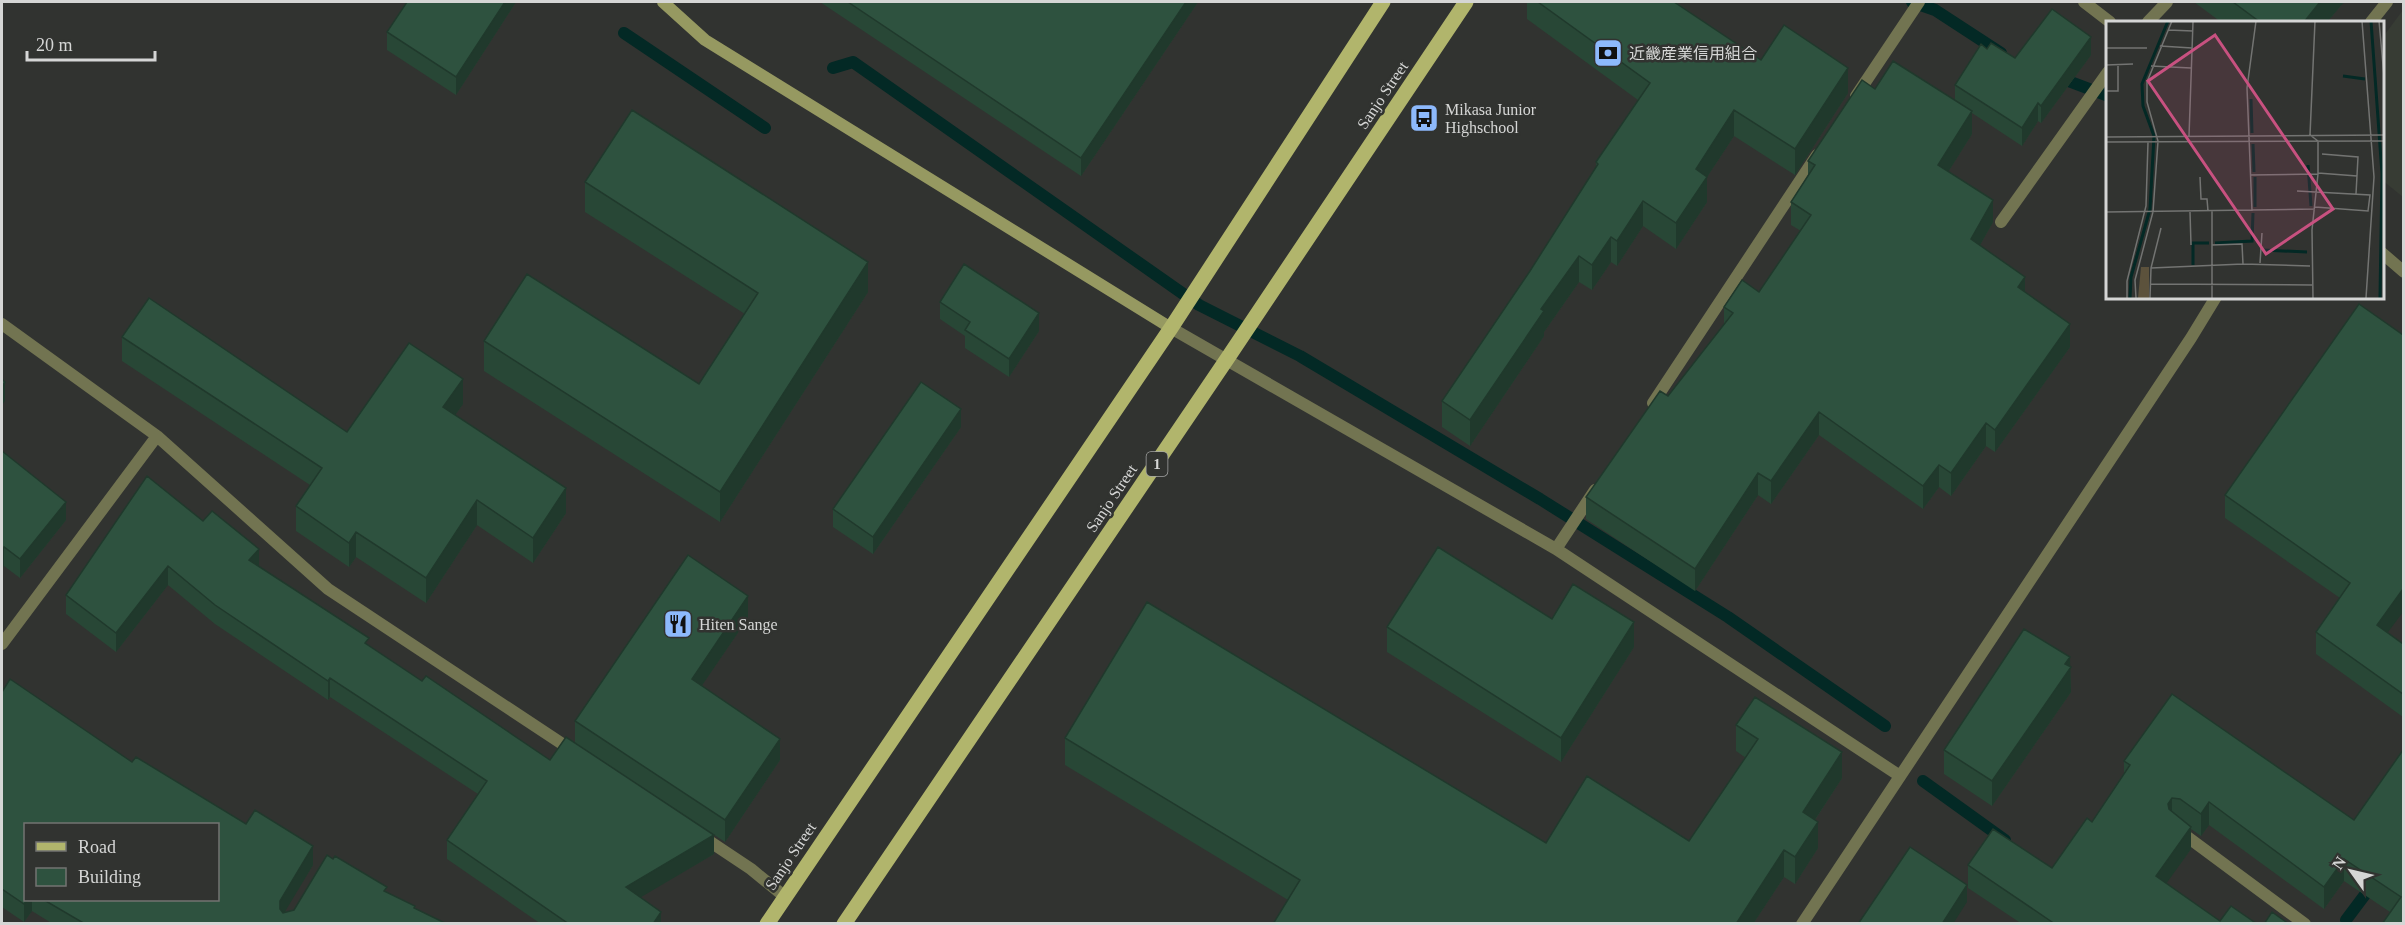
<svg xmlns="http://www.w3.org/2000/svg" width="2405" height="925" font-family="'Times New Roman','Noto Sans JP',serif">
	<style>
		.built { fill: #373c34 }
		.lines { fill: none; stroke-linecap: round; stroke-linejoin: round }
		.stream { stroke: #032925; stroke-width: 12 }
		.street { stroke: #727451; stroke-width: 12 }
		.secondary { stroke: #969961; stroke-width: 12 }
		.primary { stroke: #b1b56c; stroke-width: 15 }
		.wall { fill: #284736; fill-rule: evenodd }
		.shaded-wall { fill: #20392c }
		.building { fill: #2e523f; stroke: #20392c; stroke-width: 1.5 }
		.labels { text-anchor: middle; stroke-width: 5; stroke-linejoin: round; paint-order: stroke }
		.shield { fill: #313330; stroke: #a4a5a4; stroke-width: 1.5 }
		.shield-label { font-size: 15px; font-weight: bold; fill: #d5d6d5 }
		.poi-label { font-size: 16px; fill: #d5d6d5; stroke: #313330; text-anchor: start }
		.street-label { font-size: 16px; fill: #d5d6d5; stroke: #313330 }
		.inset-river { fill: none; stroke: #032925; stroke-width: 3 }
		.inset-road { fill: none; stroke: #737472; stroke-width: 1.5 }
		.view { fill: #c85180; fill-opacity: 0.15; stroke: #c85180; stroke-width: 3 }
		.inset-edge { fill: none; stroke: #d5d6d5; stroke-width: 3 }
	</style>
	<rect width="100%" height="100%" fill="#313330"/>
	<path class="built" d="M 2403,10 L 2403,197 L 2382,180 L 2383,37 Z"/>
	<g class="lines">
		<path class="stream" d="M 1912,2 L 1935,10 L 2001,53
			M 624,33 L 765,128
			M 833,68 L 853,62 L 1199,305 L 1300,356 L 1540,499 L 1728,617 L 1885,726
			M 2055,76 L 2108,96
			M 1923,781 L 2005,840
			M 2346,920 L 2373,884"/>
		<path class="street" d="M 2084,2 L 2110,22
			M 2148,22 L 2167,2
			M 2371,22 L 2387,2
			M 1856,96 L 1919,2
			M 2001,222 L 2108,72
			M 2382,253 L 2404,272
			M 2,324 L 157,436 L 328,589 L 573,751
			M 1171,328 L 1556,549 L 1900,776
			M 1653,403 L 1817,155
			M 1556,549 L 1595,490
			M 2,644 L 157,436
			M 2178,830 L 2305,924
			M 700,835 L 751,869 L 784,896
			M 1802,924 L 2191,338 L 2216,297"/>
		<path class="secondary" d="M 663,2 L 705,40 L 1171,328"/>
		<path class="primary" d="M 767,924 L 1171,328 L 1383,2
			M 844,924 L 1227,359 L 1466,2"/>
	</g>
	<path class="wall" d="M 407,2 L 516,2 L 456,95 L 387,50 L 387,32 Z
		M 820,2 L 1198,2 L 1081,176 Z
		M 1527,2 L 1679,2 L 1678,4 L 1761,60 L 1848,93 L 1795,175 L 1734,136 L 1707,177 L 1707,202 L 1676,249 L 1643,226 L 1617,266 L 1611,262 L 1592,290 L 1579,282 L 1544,332 L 1544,336 L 1470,446 L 1442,427 L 1442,401 L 1530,271 L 1596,167 L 1596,162 L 1638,100 L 1527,19 Z
		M 2194,2 L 2344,2 L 2327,22 L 2221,22 Z
		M 1987,49 L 2015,58 L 2091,55 L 2041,123 L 2038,121 L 2022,146 L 1972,113 L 1972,134 L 1948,172 L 1993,222 L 1980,245 L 2025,292 L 2070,347 L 1995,452 L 1986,446 L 1951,496 L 1939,487 L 1923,509 L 1819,435 L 1771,504 L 1758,495 L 1695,591 L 1586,519 L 1586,497 L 1668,396 L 1724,325 L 1724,307 L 1759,292 L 1801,231 L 1791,225 L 1791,202 L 1808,175 L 1808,161 L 1875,89 L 1955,101 L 1955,85 Z
		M 585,182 L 868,292 L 720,522 L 484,371 L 484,341 L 699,384 L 745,314 L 585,212 Z
		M 940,302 L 1039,331 L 1009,377 L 965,348 L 965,336 L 940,319 Z
		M 2359,304 L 2388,633 L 2403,644 L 2403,717 L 2316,654 L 2316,632 L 2340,598 L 2225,518 L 2225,495 Z
		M 122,337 L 347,432 L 463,404 L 455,415 L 566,513 L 533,563 L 477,525 L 426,603 L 356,557 L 349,567 L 296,531 L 296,506 L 310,485 L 122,361 Z
		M 961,427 L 873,554 L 833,527 L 833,509 Z
		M 2,451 L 66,520 L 20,578 L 4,566 Z
		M 203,521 L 259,566 L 369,646 L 422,681 L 550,760 L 714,854 L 640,897 L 661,924 L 541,924 L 447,859 L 447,840 L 478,794 L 330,697 L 328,700 L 215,624 L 168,585 L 116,652 L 66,614 L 66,595 Z
		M 748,618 L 702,685 L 780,760 L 725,842 L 575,743 L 575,721 Z
		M 1552,619 L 1634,647 L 1561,762 L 1387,652 L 1387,627 Z
		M 2070,667 L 2071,692 L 1992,806 L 1944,774 L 1944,750 Z
		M 2,692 L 132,762 L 313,865 L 284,912 L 387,892 L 415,909 L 447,924 L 53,924 L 32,911 L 24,922 L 2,907 ZM 26,825 L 218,900 L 26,900 Z
		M 1736,725 L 1842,778 L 1815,820 L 1818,848 L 1795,884 L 1784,877 L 1753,924 L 1273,924 L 1288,900 L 1065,765 L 1065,738 L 1546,843 L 1689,841 L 1746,758 L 1736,751 Z
		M 2403,750 L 2403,924 L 2390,912 L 2344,881 L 2324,909 L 2209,825 L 2201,836 L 2191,829 L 2191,849 L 2166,883 L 2220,921 L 2257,924 L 2022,924 L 1968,888 L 1968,865 L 2052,868 L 2092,822 L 2124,775 L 2124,761 L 2354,820 Z"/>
	<path class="shaded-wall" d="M 505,2 L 516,2 L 456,95 L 456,77 Z
		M 1186,2 L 1198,2 L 1081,176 L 1081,158 Z
		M 2320,2 L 2344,2 L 2327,22 L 2304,22 Z
		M 2091,37 L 2091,55 L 2041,123 L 2041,106 Z
		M 1848,68 L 1848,93 L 1795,175 L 1795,149 Z
		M 2038,103 L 2038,121 L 2022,146 L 2022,128 Z
		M 1734,110 L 1734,136 L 1707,177 L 1707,202 L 1676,249 L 1676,223 L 1696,169 Z
		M 1972,111 L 1972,134 L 1938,188 L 1938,165 Z
		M 1993,200 L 1993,222 L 1971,261 L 1971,239 Z
		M 1643,201 L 1643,226 L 1617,266 L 1617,241 Z
		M 1611,237 L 1611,262 L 1592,290 L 1592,265 Z
		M 1579,256 L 1579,282 L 1544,332 L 1544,336 L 1470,446 L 1470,420 L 1541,309 Z
		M 868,262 L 868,292 L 720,522 L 720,492 Z
		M 2025,277 L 2025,299 L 2018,287 Z
		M 1039,313 L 1039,331 L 1009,377 L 1009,359 Z
		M 2070,324 L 2070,347 L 1995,452 L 1995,430 Z
		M 463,379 L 463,404 L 443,432 L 443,407 Z
		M 5,382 L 5,401 L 2,405 L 2,387 Z
		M 961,409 L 961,427 L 873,554 L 873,537 Z
		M 1819,412 L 1819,435 L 1771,504 L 1771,481 Z
		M 1986,423 L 1986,446 L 1951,496 L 1951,473 Z
		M 1939,465 L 1939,487 L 1923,509 L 1923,486 Z
		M 1758,473 L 1758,495 L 1695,591 L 1695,569 Z
		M 566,488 L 566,513 L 533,563 L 533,538 Z
		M 477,500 L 477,525 L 426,603 L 426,578 Z
		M 66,502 L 66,520 L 20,578 L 20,559 Z
		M 356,532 L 356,557 L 349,567 L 349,543 Z
		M 4,547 L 4,566 L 2,570 L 2,551 Z
		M 259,549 L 259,568 L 249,560 Z
		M 168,566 L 168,585 L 116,652 L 116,633 Z
		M 2403,589 L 2403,612 L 2377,647 L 2377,625 Z
		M 748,596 L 748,618 L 692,700 L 692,679 Z
		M 1634,622 L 1634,647 L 1561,762 L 1561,738 Z
		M 2070,657 L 2071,692 L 1992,806 L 1992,781 Z
		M 330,678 L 330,697 L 328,700 L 328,681 Z
		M 780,739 L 780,760 L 725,842 L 725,820 Z
		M 1842,752 L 1842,778 L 1803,838 L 1803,812 Z
		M 2172,798 L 2172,821 L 2168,826 L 2168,804 Z
		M 2209,802 L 2209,825 L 2201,836 L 2201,814 Z
		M 1818,822 L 1818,848 L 1795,884 L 1795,857 Z
		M 2191,827 L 2191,849 L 2156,898 L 2156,876 Z
		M 714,835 L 714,854 L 626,906 L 626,887 Z
		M 313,846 L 313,865 L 280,920 L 280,901 Z
		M 1784,850 L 1784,877 L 1753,924 L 1736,924 Z
		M 2344,859 L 2344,881 L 2324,909 L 2324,887 Z
		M 1967,885 L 1967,902 L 1953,924 L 1942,924 Z
		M 27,900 L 32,900 L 32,911 L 24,922 L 24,904 Z
		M 661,912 L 661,924 L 653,924 Z"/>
	<path class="building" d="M 407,2 L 505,2 L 456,77 L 387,32 Z
		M 848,2 L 1186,2 L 1081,158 Z
		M 1538,2 L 1674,2 L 1761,60 L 1784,25 L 1848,68 L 1795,149 L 1734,110 L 1696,169 L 1707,177 L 1676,223 L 1643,201 L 1617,241 L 1611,237 L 1592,265 L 1579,256 L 1541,309 L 1544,311 L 1470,420 L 1442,401 L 1530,271 L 1598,164 L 1596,162 L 1650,83 Z
		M 2233,2 L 2320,2 L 2304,22 L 2260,22 Z
		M 2052,9 L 2091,37 L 2041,106 L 2038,103 L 2022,128 L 1955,85 L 1981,44 L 1987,49 L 1991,43 L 2015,58 Z
		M 1893,61 L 1972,111 L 1938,165 L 1993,200 L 1971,239 L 2025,277 L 2018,287 L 2070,324 L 1995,430 L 1986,423 L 1951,473 L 1939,465 L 1923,486 L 1819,412 L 1771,481 L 1758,473 L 1695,569 L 1586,497 L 1660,391 L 1668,396 L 1733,313 L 1724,307 L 1742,280 L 1759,292 L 1811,215 L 1791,202 L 1815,165 L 1808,161 L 1862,80 L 1875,89 Z
		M 632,110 L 868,262 L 720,492 L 484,341 L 527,274 L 699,384 L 758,293 L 585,182 Z
		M 964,264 L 1039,313 L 1009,359 L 965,330 L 970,322 L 940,302 Z
		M 149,298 L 347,432 L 409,343 L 463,379 L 443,407 L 566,488 L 533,538 L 477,500 L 426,578 L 356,532 L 349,543 L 296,506 L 322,468 L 122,337 Z
		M 2359,304 L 2403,335 L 2403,589 L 2377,625 L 2403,644 L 2403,694 L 2316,632 L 2350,583 L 2225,495 Z
		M 2,379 L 5,382 L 2,387 Z
		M 921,382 L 961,409 L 873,537 L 833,509 Z
		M 2,451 L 66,502 L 20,559 L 4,547 L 2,551 Z
		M 147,476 L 203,521 L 212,511 L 259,549 L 249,560 L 369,638 L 365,643 L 422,681 L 426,676 L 550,760 L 566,737 L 714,835 L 626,887 L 661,912 L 653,924 L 569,924 L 447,840 L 487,781 L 330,678 L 328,681 L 215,605 L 168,566 L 116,633 L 66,595 Z
		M 1438,547 L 1552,619 L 1573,584 L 1634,622 L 1561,738 L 1387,627 Z
		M 688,555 L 748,596 L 692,679 L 780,739 L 725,820 L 575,721 Z
		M 1147,602 L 1546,843 L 1587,776 L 1689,841 L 1758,739 L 1736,725 L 1755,697 L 1842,752 L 1803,812 L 1818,822 L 1795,857 L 1784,850 L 1736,924 L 1273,924 L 1300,880 L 1065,738 Z
		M 2024,629 L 2070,657 L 2065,664 L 2071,667 L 1992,781 L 1944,750 Z
		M 10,679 L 132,762 L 136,757 L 246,824 L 255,810 L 313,846 L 280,901 L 280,909 L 283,913 L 294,910 L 327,855 L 333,859 L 335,856 L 387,887 L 384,891 L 415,906 L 414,908 L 447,924 L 85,924 L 44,900 L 218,900 L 218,825 L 26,825 L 26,900 L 27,900 L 24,904 L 2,889 L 2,692 Z
		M 2172,694 L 2354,820 L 2403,750 L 2403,924 L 2382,924 L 2401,897 L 2344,859 L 2324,887 L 2209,802 L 2201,814 L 2180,799 L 2172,798 L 2168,804 L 2169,809 L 2191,827 L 2156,876 L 2220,921 L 2231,906 L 2257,924 L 2055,924 L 1968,865 L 1993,829 L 2052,868 L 2087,818 L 2092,822 L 2130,765 L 2124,761 Z
		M 1910,847 L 1967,885 L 1942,924 L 1858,924 Z
		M 2272,912 L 2289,924 L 2264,924 Z"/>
	<defs>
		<g id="bank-square" transform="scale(1.5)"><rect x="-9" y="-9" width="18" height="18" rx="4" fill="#8db9fc" stroke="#313330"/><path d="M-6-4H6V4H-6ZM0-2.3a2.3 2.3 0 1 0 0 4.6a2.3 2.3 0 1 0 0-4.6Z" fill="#111"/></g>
		<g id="bus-square" transform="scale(1.5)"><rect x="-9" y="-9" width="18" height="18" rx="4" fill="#8db9fc" stroke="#313330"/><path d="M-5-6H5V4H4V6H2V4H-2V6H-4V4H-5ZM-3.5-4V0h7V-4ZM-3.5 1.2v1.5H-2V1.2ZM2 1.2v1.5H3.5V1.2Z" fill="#111"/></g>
		<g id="restaurant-square" transform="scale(1.5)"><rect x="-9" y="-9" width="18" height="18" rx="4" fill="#8db9fc" stroke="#313330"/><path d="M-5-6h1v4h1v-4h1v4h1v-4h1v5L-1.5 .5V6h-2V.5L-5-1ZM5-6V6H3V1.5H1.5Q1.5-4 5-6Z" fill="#111"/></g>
	</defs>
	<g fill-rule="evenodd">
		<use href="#bank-square" x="1608" y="53"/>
		<use href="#bus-square" x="1424" y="118"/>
		<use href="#restaurant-square" x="678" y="624"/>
	</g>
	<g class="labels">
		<rect class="shield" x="1146.5" y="452" width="21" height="24" rx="4.5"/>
		<g class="shield-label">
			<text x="1157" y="469">1</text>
		</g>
		<g class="poi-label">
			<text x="1629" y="59">近畿産業信用組合</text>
			<text x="1445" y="115">Mikasa Junior<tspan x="1445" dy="18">Highschool</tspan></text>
			<text x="699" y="630">Hiten Sange</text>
		</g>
		<g class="street-label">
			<text transform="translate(1382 95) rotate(-56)" y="6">Sanjo Street</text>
			<text transform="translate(1111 498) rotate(-56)" y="6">Sanjo Street</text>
			<text transform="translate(790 856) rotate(-56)" y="6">Sanjo Street</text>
		</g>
	</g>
	<g transform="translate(2106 21)">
		<rect width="278" height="278" fill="#313330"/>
		<path d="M 35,246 L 43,246 L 43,277 L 32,277 Z" fill="#5c523c"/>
		<path class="inset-river" d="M 265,0 L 276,153 L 274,277M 237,55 L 259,58M 145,78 L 146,112M 147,123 L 148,151M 202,144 L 205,185M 149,156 L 149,186M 109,222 L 146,220 L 147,192M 157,229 L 201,231M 87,244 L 87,222 L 103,222M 24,277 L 25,256 L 44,188 L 46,151 L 48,115 L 37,85 L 36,63 L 62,0"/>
		<path class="inset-road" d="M 256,0 L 268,156 L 260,277M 273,0 L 278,55M 62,9 L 87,10M 54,25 L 86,27M 0,27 L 41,27M 0,44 L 27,43M 45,45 L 85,47M 0,70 L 12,70 L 12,45M 83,115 L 87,1M 0,116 L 278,114M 0,121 L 278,120M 216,133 L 252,136 L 250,173M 212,152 L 251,155M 145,154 L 212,153M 94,156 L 95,178 L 101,178 L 102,190M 191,170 L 264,174 L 262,190 L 209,186M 146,190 L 141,67 L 150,0M 0,191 L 209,188M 84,191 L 85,224M 106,224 L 136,223 L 137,243M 154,242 L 156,212M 45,247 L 137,243 L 204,245M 44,263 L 206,264M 21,277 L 21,260 L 40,185 L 42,121M 30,277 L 29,259 L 47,191 L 52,120 L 41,81 L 41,61 L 66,0M 44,277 L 45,247 L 55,207M 106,277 L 106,190M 207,277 L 206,209 L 212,153 L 212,120 L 204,114 L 209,0"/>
		<path class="view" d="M 109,14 L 227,188 L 160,233 L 42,60 Z"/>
		<rect width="278" height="278" class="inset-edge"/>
	</g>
	<rect width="2405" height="925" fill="none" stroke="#d5d6d5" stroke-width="6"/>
	<rect x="24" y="823" width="195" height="78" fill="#313330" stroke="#737472" stroke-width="1.5"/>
	<rect x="36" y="842" width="30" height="9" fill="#b1b56c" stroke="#737472" stroke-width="1.5"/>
	<text x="78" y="853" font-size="18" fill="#d5d6d5">Road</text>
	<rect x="36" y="868" width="30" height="18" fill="#2e523f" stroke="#737472" stroke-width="1.5"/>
	<text x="78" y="883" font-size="18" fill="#d5d6d5">Building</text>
	<g transform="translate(2351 871) rotate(304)" stroke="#313330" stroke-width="4.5" paint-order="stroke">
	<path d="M0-4.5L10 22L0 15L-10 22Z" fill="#d5d6d5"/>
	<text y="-9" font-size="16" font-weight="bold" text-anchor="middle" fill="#d5d6d5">N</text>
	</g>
	<path d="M27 51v9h128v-9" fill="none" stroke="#d5d6d5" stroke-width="3"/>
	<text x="36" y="51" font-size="18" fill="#d5d6d5" stroke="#313330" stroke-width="4.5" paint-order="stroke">20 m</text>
</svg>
